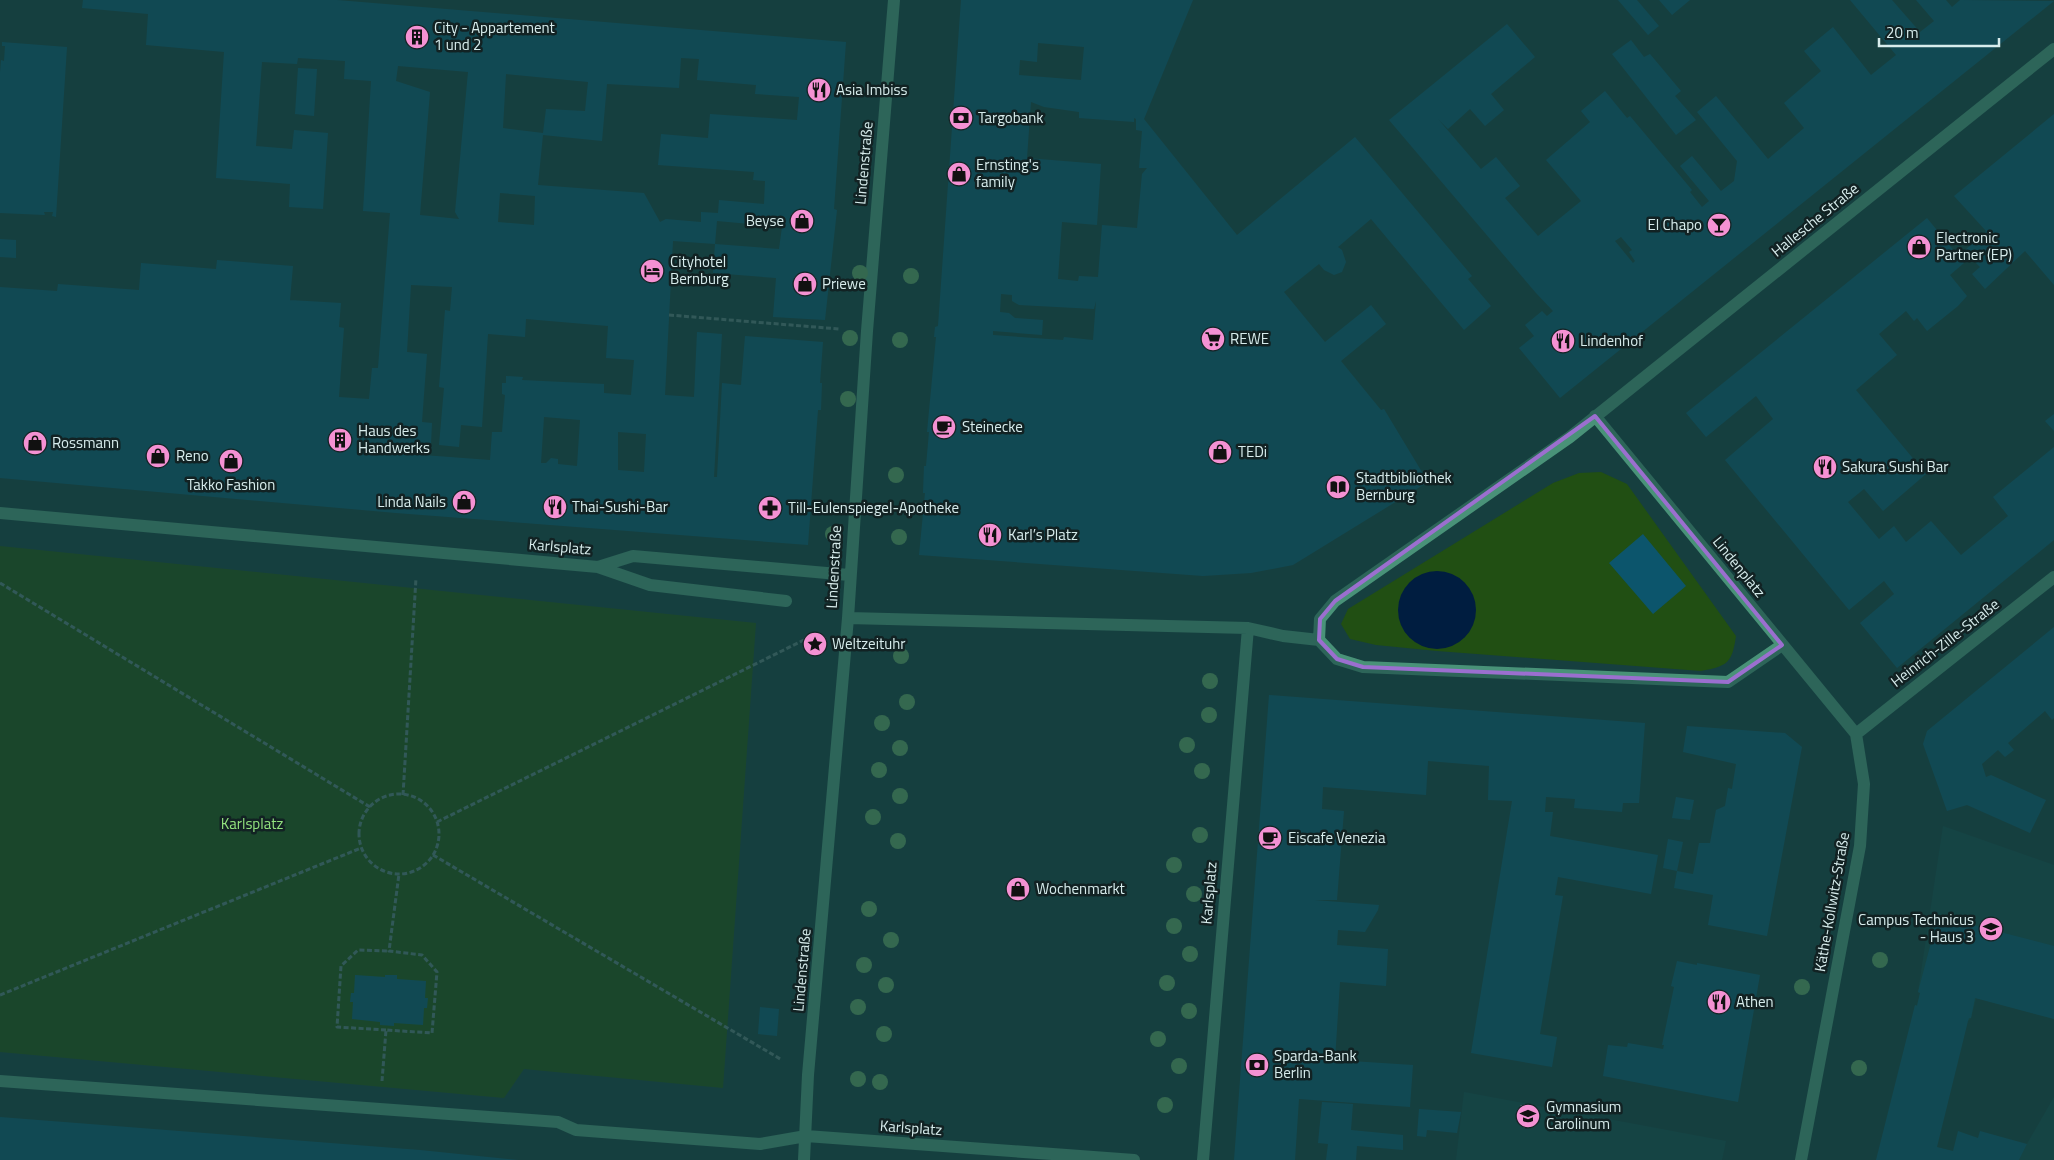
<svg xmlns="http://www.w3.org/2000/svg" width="2054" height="1160" font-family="'Titillium Web',sans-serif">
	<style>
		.built { fill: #144a4b }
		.green { fill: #214f13 }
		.water { fill: #001d40 }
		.building { fill: #0c556c; fill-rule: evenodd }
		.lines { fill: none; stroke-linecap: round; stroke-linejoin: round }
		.path { stroke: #537676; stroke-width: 3; stroke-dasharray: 5 2.5; stroke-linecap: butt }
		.minor { stroke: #499278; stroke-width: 12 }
		.tree { fill: #5a9962 }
		.marked { fill: none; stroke: #9b6fcf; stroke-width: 4; stroke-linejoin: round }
		.labels { text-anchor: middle; stroke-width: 5; stroke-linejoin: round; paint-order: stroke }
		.poi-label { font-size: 15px; fill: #d7ecec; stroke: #122223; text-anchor: start }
		.street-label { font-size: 15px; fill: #d7ecec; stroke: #122223 }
		.park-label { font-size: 15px; fill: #92e27e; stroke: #122223 }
	</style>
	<rect width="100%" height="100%" fill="#163f3f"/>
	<path class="built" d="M 1943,826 L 2054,865 L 2054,1019 L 1976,998 L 1971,1018 L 1968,1021 L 1914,1008 L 1915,1005 L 1917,1005 L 1920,993 L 1918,992 Z
		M 1464,1092 L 1726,1141 L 1722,1160 L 1456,1160 Z
		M 2054,1097 L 2054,1160 L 2019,1160 L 2027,1144 Z"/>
	<path class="green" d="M 1601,472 L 1627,484 L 1736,636 C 1732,663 1728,666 1701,671 L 1437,651 L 1376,645 L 1350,639 L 1341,624 L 1348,609 L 1553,483 L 1579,473 Z
		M 0,546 L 756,623 L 723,1088 L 524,1069 L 504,1098 L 0,1052 Z"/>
	<path class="water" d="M1398 610a39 39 0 1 1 78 0a39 39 0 1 1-78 0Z"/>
	<path class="building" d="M 83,0 L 337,0 L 846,42 L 834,209 L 837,210 L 825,320 L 773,317 L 776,278 L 713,273 L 715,244 L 779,249 L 782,227 L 717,221 L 715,244 L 673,241 L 665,395 L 694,397 L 697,332 L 722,334 L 714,477 L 717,477 L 722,383 L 741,385 L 745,336 L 823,342 L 820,383 L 822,383 L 821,410 L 818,410 L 808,545 L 396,513 L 0,478 L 0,287 L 57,291 L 58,284 L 139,290 L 141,263 L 216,269 L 217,260 L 293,266 L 282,391 L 290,300 L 341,303 L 339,327 L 344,328 L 339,397 L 369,399 L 372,368 L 378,368 L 390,213 L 363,211 L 371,81 L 344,79 L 345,61 L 298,58 L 297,64 L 262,62 L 256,146 L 292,149 L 294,130 L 328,133 L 323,209 L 289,207 L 290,184 L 216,178 L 224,52 L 146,45 L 148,14 L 82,8 ZM 681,58 L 699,59 L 697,80 L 756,85 L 755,94 L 799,97 L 797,120 L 710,114 L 708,138 L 661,134 L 658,165 L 754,172 L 753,180 L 765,181 L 764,204 L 719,200 L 718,213 L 701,212 L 701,222 L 666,219 L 660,222 L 644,193 L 538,185 L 543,135 L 602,141 L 607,84 L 679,88 ZM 398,66 L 468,72 L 455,212 L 459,219 L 420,215 L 430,92 L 396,81 ZM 506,74 L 588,82 L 585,111 L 546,109 L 543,133 L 503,128 ZM 500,193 L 535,196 L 534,225 L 498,222 ZM 411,285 L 452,287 L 450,311 L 445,310 L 439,387 L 444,388 L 439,445 L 459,447 L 461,425 L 482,427 L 488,334 L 525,337 L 526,319 L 608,326 L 606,358 L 634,360 L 631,395 L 604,393 L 604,384 L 522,380 L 523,377 L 506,376 L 506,383 L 502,383 L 502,394 L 505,395 L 502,432 L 492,432 L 490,460 L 423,455 L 431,444 L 432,423 L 422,422 L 427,354 L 407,352 ZM 544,417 L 580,420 L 577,466 L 558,464 L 558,459 L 551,458 L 546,463 L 541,463 ZM 618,432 L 646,434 L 644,472 L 618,470 Z
		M 961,0 L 1193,0 L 1144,119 L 1237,235 L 1355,137 L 1472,276 L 1468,279 L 1491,306 L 1464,330 L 1371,219 L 1338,247 L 1342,250 L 1346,262 L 1342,272 L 1334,275 L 1324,270 L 1319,264 L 1284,292 L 1325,342 L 1371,305 L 1386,324 L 1341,361 L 1381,410 L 1384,409 L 1428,482 L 1293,565 L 1251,573 L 1203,576 L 919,555 L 925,493 L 923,493 L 924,466 L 926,466 L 929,432 L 927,432 L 936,337 L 934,337 L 935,327 L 938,326 ZM 1038,43 L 1084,47 L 1081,80 L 1019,75 L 1020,60 L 1037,62 ZM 1031,102 L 1044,107 L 1079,112 L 1079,118 L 1134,122 L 1134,118 L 1136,119 L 1136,130 L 1142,131 L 1139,168 L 1147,168 L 1142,174 L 1137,228 L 1102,225 L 1098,277 L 1079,276 L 1078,281 L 1058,279 L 1062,222 L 1097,225 L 1101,164 L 1027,158 ZM 1001,294 L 1012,295 L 1012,301 L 1019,305 L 1094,309 L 1096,301 L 1093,340 L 1064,337 L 1063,340 L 993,335 L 993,331 L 1042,335 L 1043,320 L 1015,318 L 1009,313 L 1000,312 Z
		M 1618,0 L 1637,0 L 1659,26 L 1648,35 Z
		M 1659,0 L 1690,0 L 1672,15 Z
		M 1850,0 L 1892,0 L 1920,32 L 1934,21 L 1916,0 L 1946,0 L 1952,7 L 1960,0 L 2054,1 L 1560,398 L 1519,348 L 1534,336 L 1525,325 L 1542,311 L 1547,316 L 1553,311 L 1536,293 L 1389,120 L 1507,24 L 1535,57 L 1491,94 L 1504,110 L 1485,126 L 1470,109 L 1448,129 L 1438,119 L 1481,169 L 1496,157 L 1520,186 L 1505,198 L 1538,236 L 1581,201 L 1546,160 L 1590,122 L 1581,111 L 1605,91 L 1627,118 L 1630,116 L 1692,190 L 1690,192 L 1702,207 L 1709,201 L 1680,166 L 1692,156 L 1721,191 L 1734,181 L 1737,161 L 1697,112 L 1716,96 L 1768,159 L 1804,128 L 1784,103 L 1821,71 L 1804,51 L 1833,27 L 1871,75 L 1896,55 ZM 1621,237 L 1632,250 L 1629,252 L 1635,261 L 1633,263 L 1615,241 Z
		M 1631,40 L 1644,57 L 1650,54 L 1681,91 L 1675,96 L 1696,120 L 1676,135 L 1612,54 Z
		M 2,42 L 67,47 L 56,217 L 52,216 L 53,212 L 44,212 L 45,215 L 0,213 L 0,73 L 1,60 L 4,61 L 5,46 L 2,46 Z
		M 298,68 L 317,69 L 314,116 L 295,114 Z
		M 2054,114 L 2054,285 L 2025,251 L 1985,289 L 1972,274 L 1980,267 L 1964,251 L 1986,231 L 1954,196 Z
		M 1927,218 L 1964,263 L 1950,275 L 1967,296 L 1958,306 L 1927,331 L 1917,318 L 1914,321 L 1906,311 L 1879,334 L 1897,355 L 1856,390 L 1926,474 L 1883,511 L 1864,489 L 1848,502 L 1879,539 L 1894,526 L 1906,542 L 1931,521 L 1961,555 L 2008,516 L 1993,497 L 2054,447 L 2054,540 L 1897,668 L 1860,623 L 1894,594 L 1884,581 L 1849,610 L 1725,460 L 1773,419 L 1756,396 L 1706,437 L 1686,413 Z
		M 0,239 L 16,240 L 16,258 L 0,257 Z
		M 2054,414 L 2054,431 L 2045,421 Z
		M 1643,534 L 1686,586 L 1653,614 L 1609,563 Z
		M 2054,627 L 2054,718 L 2052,720 L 2045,711 L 2008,743 L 2014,750 L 2005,757 L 1998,750 L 1982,764 L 1986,777 L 1991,775 L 2046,800 L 2030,833 L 1967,805 L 1947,811 L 1923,744 L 1927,731 Z
		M 1269,695 L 1645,723 L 1639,803 L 1623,803 L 1622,812 L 1574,808 L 1575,799 L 1546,797 L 1545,812 L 1553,812 L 1550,836 L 1658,855 L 1651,894 L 1558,877 L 1555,895 L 1563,896 L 1540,1034 L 1557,1037 L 1552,1067 L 1471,1053 L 1512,801 L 1488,800 L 1489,766 L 1428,761 L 1426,795 L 1323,787 L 1322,809 L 1344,811 L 1337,900 L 1314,900 L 1379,905 L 1378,910 L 1365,932 L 1338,930 L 1337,945 L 1388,949 L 1386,986 L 1340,982 L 1335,1060 L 1413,1065 L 1410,1107 L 1299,1099 L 1295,1160 L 1234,1160 Z
		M 1687,726 L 1785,733 L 1802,747 L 1767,936 L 1708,925 L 1713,895 L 1674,888 L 1677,871 L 1693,874 L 1699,843 L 1710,843 L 1716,810 L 1725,806 L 1728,788 L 1732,789 L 1736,764 L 1683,752 Z
		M 1676,797 L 1694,800 L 1690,820 L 1672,818 Z
		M 1668,839 L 1683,842 L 1677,871 L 1663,868 Z
		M 1938,916 L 2054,946 L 2054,1019 L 1975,998 L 1971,1018 L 1969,1018 L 1968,1021 L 1937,1147 L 1953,1151 L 1958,1131 L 1978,1138 L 1980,1131 L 2027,1144 L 2019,1160 L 1876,1160 L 1915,1005 L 1917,1006 L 1920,993 L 1918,992 Z
		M 1677,961 L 1697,965 L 1697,963 L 1760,975 L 1738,1102 L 1603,1076 L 1608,1045 L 1627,1047 L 1628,1043 L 1663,1049 L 1664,1045 L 1662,1045 L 1674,987 L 1671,986 Z
		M 355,975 L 385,977 L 385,975 L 397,975 L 397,979 L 426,981 L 425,998 L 428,998 L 427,1008 L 424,1008 L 423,1025 L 394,1023 L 394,1026 L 380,1025 L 380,1022 L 352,1019 L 353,1002 L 350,1002 L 351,993 L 354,993 Z
		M 760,1007 L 779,1009 L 777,1036 L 758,1034 Z
		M 1322,1102 L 1353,1104 L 1351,1130 L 1403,1135 L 1403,1150 L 1357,1146 L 1356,1160 L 1326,1160 L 1328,1144 L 1318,1143 Z
		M 1419,1109 L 1461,1112 L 1457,1133 L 1427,1130 L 1426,1137 L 1417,1136 Z
		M 0,1117 L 420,1150 L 518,1160 L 0,1160 Z"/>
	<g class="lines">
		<path class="path" d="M 669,315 L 839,329
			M 0,583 L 370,807
			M359 834a40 40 0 1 1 80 0a40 40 0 1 1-80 0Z
			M 403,795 L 416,578
			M 437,822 L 820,632
			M 433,855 L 782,1060
			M 0,995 L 361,848
			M 386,1030 L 337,1027 L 341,966 L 358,950 L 389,951
			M 382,1081 L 386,1030 L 432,1033 L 437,972 L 422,955 L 389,951 L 399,874"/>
		<path class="minor" d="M 1595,416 L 1856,734 L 1864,784 L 1860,846 L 1801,1160
			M 0,513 L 598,567 L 650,585 L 786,601
			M 598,567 L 633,556 L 849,575
			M 848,618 L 1248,628 L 1283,636 L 1319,640
			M 1782,645 L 1728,682 L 1363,667 L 1337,659 L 1319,640 L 1320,619 L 1335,601 L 1570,437 L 2054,49
			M 1856,734 L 2054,577
			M 0,1081 L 558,1122 L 576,1130 L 760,1144 L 806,1136 L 1134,1160
			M 804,1160 L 808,1075 L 848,618 L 867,331 L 894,0
			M 1203,1160 L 1248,628"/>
	</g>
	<g class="tree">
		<circle cx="860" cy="273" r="8"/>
		<circle cx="911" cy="276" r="8"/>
		<circle cx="850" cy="338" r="8"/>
		<circle cx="900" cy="340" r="8"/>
		<circle cx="848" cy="399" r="8"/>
		<circle cx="896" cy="475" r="8"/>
		<circle cx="833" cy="534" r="8"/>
		<circle cx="899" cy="537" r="8"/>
		<circle cx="901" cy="656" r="8"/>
		<circle cx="1210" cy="681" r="8"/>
		<circle cx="907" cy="702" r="8"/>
		<circle cx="1209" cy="715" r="8"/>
		<circle cx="882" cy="723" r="8"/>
		<circle cx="1187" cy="745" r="8"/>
		<circle cx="900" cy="748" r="8"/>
		<circle cx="879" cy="770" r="8"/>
		<circle cx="1202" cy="771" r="8"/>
		<circle cx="900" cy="796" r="8"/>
		<circle cx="873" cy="817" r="8"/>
		<circle cx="1200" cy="835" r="8"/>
		<circle cx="898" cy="841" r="8"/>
		<circle cx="1174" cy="865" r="8"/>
		<circle cx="1194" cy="894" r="8"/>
		<circle cx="869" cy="909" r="8"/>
		<circle cx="1174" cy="926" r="8"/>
		<circle cx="891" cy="940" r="8"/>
		<circle cx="1190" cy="954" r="8"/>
		<circle cx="1880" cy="960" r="8"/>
		<circle cx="864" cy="965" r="8"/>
		<circle cx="1167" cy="983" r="8"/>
		<circle cx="886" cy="985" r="8"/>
		<circle cx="1802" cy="987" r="8"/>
		<circle cx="858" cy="1007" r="8"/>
		<circle cx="1189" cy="1011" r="8"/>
		<circle cx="884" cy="1034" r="8"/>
		<circle cx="1158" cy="1039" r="8"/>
		<circle cx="1179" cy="1066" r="8"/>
		<circle cx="1859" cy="1068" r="8"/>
		<circle cx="858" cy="1079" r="8"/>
		<circle cx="880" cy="1082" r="8"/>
		<circle cx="1165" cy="1105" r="8"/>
	</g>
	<path d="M0 0H2054V1160H0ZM 1595,416 L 1782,645 L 1728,682 L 1363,667 L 1337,659 L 1319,640 L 1320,619 L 1335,601 Z" fill="#163f3f" fill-opacity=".55" fill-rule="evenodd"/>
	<path class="marked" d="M 1595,416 L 1782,645 L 1728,682 L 1363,667 L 1337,659 L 1319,640 L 1320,619 L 1335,601 Z"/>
	<defs>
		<g id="building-disc" transform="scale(1.25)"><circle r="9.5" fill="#f491d3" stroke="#122223"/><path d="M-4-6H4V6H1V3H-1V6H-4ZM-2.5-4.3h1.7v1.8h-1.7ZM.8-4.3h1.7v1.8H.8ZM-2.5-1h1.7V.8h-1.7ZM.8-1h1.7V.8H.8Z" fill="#111"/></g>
		<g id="restaurant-disc" transform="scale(1.25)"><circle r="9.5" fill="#f491d3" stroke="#122223"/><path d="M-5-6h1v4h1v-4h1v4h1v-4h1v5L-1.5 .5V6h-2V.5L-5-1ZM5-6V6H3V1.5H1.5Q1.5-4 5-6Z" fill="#111"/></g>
		<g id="bank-disc" transform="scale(1.25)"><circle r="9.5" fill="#f491d3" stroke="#122223"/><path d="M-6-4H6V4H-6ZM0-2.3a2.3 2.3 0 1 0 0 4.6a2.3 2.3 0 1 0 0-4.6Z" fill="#111"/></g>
		<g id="shop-disc" transform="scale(1.25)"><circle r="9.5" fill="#f491d3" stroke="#122223"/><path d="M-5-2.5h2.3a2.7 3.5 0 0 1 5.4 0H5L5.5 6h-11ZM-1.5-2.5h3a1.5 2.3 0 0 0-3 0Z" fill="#111"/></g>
		<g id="bar-disc" transform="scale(1.25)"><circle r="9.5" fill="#f491d3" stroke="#122223"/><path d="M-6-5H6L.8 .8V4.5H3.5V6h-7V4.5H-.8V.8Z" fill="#111"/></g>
		<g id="hotel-disc" transform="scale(1.25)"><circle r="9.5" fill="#f491d3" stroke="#122223"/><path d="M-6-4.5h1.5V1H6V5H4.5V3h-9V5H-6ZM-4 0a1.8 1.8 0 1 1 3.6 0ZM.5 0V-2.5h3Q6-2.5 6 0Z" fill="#111"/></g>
		<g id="supermarket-disc" transform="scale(1.25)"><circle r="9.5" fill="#f491d3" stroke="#122223"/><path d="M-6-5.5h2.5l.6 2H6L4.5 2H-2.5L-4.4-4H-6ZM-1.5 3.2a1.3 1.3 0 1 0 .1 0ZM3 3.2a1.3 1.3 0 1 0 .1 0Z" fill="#111"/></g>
		<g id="cafe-disc" transform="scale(1.25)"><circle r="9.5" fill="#f491d3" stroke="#122223"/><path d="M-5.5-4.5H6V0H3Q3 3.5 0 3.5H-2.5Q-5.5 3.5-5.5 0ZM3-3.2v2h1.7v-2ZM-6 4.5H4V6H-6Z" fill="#111"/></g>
		<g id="library-disc" transform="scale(1.25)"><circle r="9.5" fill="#f491d3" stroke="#122223"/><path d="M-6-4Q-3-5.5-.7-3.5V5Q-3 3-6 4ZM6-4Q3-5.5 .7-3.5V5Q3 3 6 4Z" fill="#111"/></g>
		<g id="pharmacy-disc" transform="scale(1.25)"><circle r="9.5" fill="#f491d3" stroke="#122223"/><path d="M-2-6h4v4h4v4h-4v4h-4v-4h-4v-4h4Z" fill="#111"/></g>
		<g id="sight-disc" transform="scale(1.25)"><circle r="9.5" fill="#f491d3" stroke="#122223"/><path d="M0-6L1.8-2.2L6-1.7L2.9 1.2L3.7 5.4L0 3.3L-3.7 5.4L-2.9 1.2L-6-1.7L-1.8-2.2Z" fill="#111"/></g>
		<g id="school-disc" transform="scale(1.25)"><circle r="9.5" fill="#f491d3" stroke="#122223"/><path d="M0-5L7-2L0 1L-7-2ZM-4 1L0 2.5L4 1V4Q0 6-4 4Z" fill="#111"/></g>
	</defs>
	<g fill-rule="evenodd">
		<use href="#building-disc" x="417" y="37"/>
		<use href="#restaurant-disc" x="819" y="90"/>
		<use href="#bank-disc" x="961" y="118"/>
		<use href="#shop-disc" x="959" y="174"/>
		<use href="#shop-disc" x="802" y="221"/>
		<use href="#bar-disc" x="1719" y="225"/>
		<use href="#shop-disc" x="1919" y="247"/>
		<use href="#hotel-disc" x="652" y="271"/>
		<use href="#shop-disc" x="805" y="284"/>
		<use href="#supermarket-disc" x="1213" y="339"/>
		<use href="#restaurant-disc" x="1563" y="341"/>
		<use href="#cafe-disc" x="944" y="427"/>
		<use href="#building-disc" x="340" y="440"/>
		<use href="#shop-disc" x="35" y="443"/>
		<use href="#shop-disc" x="1220" y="452"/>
		<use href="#shop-disc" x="158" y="456"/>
		<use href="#shop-disc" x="231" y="461"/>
		<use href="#restaurant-disc" x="1825" y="467"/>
		<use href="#library-disc" x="1338" y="487"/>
		<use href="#shop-disc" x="464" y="502"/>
		<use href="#restaurant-disc" x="555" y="507"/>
		<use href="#pharmacy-disc" x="770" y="508"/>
		<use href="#restaurant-disc" x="990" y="535"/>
		<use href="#sight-disc" x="815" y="644"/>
		<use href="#cafe-disc" x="1270" y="838"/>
		<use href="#shop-disc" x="1018" y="889"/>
		<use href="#school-disc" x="1991" y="929"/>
		<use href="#restaurant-disc" x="1719" y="1002"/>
		<use href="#bank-disc" x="1257" y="1065"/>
		<use href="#school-disc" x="1528" y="1116"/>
	</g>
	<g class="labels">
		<g class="poi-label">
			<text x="434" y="33">City - Appartement<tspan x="434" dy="17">1 und 2</tspan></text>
			<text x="836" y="95">Asia Imbiss</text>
			<text x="978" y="123">Targobank</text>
			<text x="976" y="170">Ernsting's<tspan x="976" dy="17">family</tspan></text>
			<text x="784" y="226" text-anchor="end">Beyse</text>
			<text x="1702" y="230" text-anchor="end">El Chapo</text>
			<text x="1936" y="243">Electronic<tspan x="1936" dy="17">Partner (EP)</tspan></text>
			<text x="670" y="267">Cityhotel<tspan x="670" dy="17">Bernburg</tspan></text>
			<text x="822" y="289">Priewe</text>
			<text x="1230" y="344">REWE</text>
			<text x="1580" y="346">Lindenhof</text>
			<text x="962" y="432">Steinecke</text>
			<text x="358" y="436">Haus des<tspan x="358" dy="17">Handwerks</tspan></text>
			<text x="52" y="448">Rossmann</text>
			<text x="1238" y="457">TEDi</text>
			<text x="176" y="461">Reno</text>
			<text x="1842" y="472">Sakura Sushi Bar</text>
			<text x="1356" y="483">Stadtbibliothek<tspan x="1356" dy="17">Bernburg</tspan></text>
			<text x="231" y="490" text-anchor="middle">Takko Fashion</text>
			<text x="446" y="507" text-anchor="end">Linda Nails</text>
			<text x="572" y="512">Thai-Sushi-Bar</text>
			<text x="788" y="513">Till-Eulenspiegel-Apotheke</text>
			<text x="1008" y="540">Karl’s Platz</text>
			<text x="832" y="649">Weltzeituhr</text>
			<text x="1288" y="843">Eiscafe Venezia</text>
			<text x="1036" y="894">Wochenmarkt</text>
			<text x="1974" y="925" text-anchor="end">Campus Technicus<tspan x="1974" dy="17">- Haus 3</tspan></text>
			<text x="1736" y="1007">Athen</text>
			<text x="1274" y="1061">Sparda-Bank<tspan x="1274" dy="17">Berlin</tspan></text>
			<text x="1546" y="1112">Gymnasium<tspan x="1546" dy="17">Carolinum</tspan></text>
		</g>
		<g class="street-label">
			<text transform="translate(864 163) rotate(-85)" y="5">Lindenstraße</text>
			<text transform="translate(1815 220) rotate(-39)" y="5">Hallesche Straße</text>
			<text transform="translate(560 547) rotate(5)" y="5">Karlsplatz</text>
			<text transform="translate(834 567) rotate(-87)" y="5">Lindenstraße</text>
			<text transform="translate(1739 567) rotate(51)" y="5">Lindenplatz</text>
			<text transform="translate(1945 643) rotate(-38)" y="5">Heinrich-Zille-Straße</text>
			<text transform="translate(1209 893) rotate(-85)" y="5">Karlsplatz</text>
			<text transform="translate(1832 902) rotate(-80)" y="5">Käthe-Kollwitz-Straße</text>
			<text transform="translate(802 970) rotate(-85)" y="5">Lindenstraße</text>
			<text transform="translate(911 1128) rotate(4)" y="5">Karlsplatz</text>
		</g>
		<g class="park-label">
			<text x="252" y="829">Karlsplatz</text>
		</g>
	</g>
	<path d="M1879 38v8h120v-8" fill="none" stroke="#d7ecec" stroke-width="2.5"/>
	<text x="1886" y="38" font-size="15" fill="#d7ecec" stroke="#122223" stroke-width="4" paint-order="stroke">20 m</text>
</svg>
